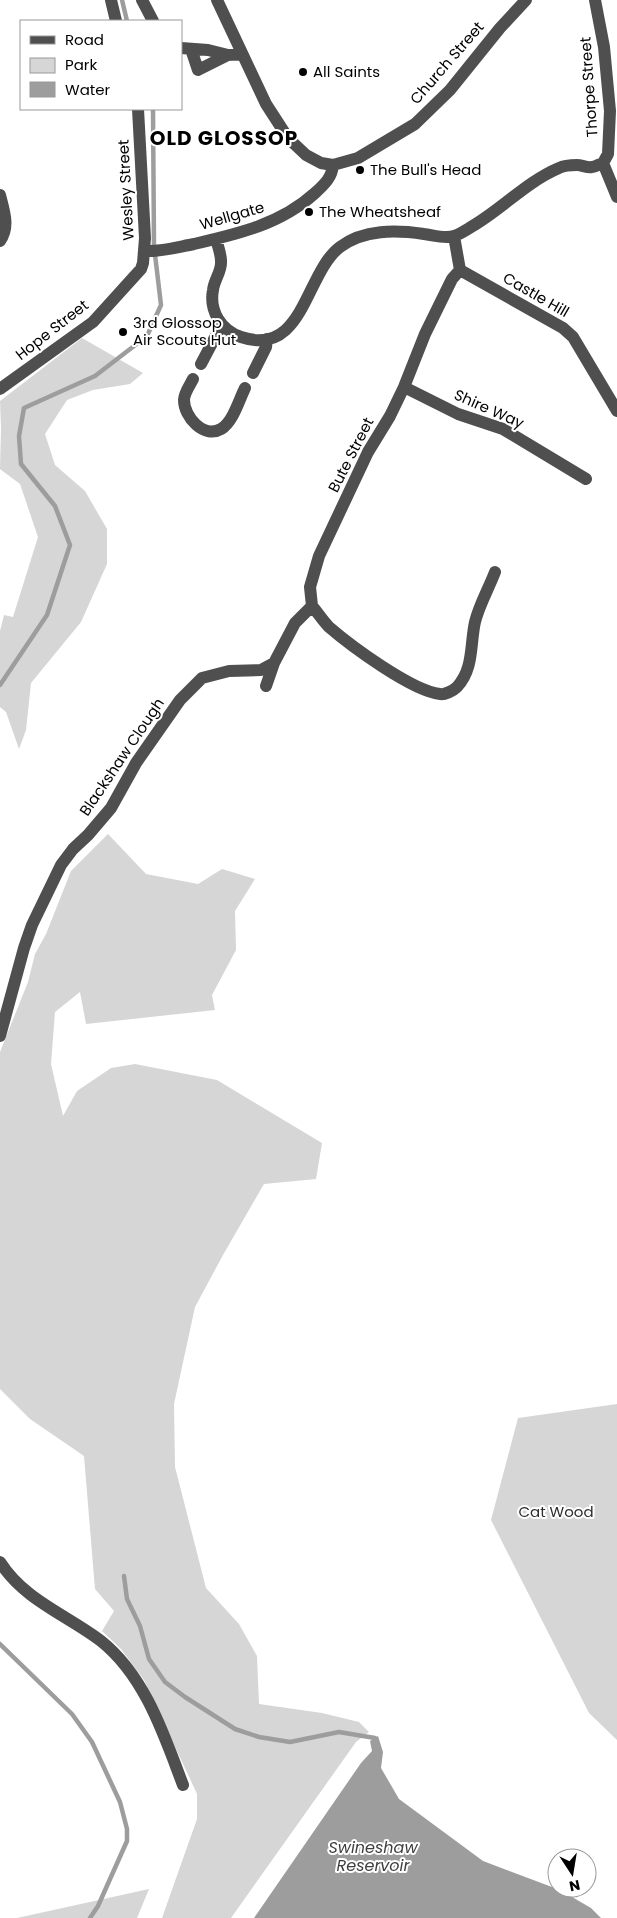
<svg xmlns="http://www.w3.org/2000/svg" width="617" height="1918" font-family="Poppins,sans-serif">
	<style>
		.green { fill: #d6d6d6 }
		.water { fill: #9d9d9d }
		.lines { fill: none; stroke-linecap: round; stroke-linejoin: round }
		.stream { stroke: #9d9d9d; stroke-width: 4.5 }
		.minor { stroke: #4f4f4f; stroke-width: 12 }
		.poi-dot { fill: #000; stroke: #fff; stroke-width: 2 }
		.labels { text-anchor: middle; stroke-width: 4; stroke-linejoin: round; paint-order: stroke }
		.street-label { font-size: 15px; fill: #000; stroke: #fff }
		.poi-label { font-size: 15px; fill: #000; stroke: #fff; text-anchor: start }
		.park-label { font-size: 15px; fill: #2d2d2d; stroke: #fff }
		.water-label { font-size: 16px; font-style: italic; fill: #3e3e3e; stroke: #fff }
		.district-label { font-size: 20px; font-weight: bold; letter-spacing: 1px; fill: #000; stroke: #fff }
	</style>
	<rect width="100%" height="100%" fill="#fff"/>
	<path class="green" d="M 82,338 L 143,373 L 130,384 L 93,390 L 67,400 L 45,434 L 55,465 L 85,491 L 107,529 L 107,564 L 81,622 L 31,683 L 26,730 L 19,749 L 6,712 L 0,707 L 0,631 L 4,615 L 13,617 L 38,537 L 20,484 L 0,469 L 1,428 L 0,401 Z
		M 108,834 L 146,874 L 198,884 L 222,869 L 255,879 L 235,911 L 236,950 L 212,995 L 215,1010 L 86,1024 L 80,992 L 55,1012 L 51,1064 L 63,1116 L 77,1091 L 111,1068 L 135,1064 L 217,1080 L 322,1143 L 316,1179 L 264,1184 L 223,1255 L 195,1307 L 174,1404 L 175,1467 L 206,1588 L 239,1624 L 257,1656 L 259,1704 L 322,1713 L 359,1722 L 369,1732 L 356,1742 L 231,1918 L 162,1918 L 197,1819 L 197,1794 L 144,1680 L 121,1649 L 102,1631 L 114,1611 L 95,1589 L 84,1456 L 30,1419 L 0,1389 L 0,1052 L 28,982 L 35,954 L 46,934 L 71,871 Z
		M 617,1404 L 617,1740 L 589,1713 L 491,1520 L 518,1418 Z
		M 149,1889 L 137,1918 L 17,1918 Z"/>
	<path class="water" d="M 378,1736 L 383,1752 L 381,1768 L 399,1799 L 483,1861 L 560,1890 L 591,1908 L 601,1918 L 254,1918 L 361,1763 L 372,1751 L 370,1741 Z"/>
	<g class="lines">
		<path class="stream" d="M 122,0 L 127,21
			M 0,685 L 47,615 L 70,545 L 55,506 L 21,464 L 19,436 L 24,408 L 95,376 L 147,336 L 161,305 L 154,246 L 153,109
			M 124,1576 L 127,1599 L 140,1626 L 149,1659 L 165,1682 L 185,1697 L 235,1729 L 259,1737 L 290,1742 L 339,1732 L 375,1738 L 375,1744
			M 0,1644 L 72,1714 L 92,1742 L 120,1802 L 127,1829 L 127,1841 L 98,1906 L 90,1918"/>
		<path class="minor" d="M 111,0 L 116,21
			M 142,0 L 153,21
			M 217,0 L 266,104 L 288,138 L 306,155 L 321,163 L 333,165 L 358,158 L 415,124 L 450,90 L 500,28 L 526,0
			M 595,0 L 604,47 L 610,111 L 608,154 L 603,163
			M 181,48 L 208,50 L 228,55 L 242,54
			M 191,49 L 198,70 L 228,55
			M 603,163 L 617,197
			M 0,195 C 4,211 10,227 0,241
			M 216,239 C 218,246 221,254 221,261 C 222,271 214,280 213,290 C 209,311 221,330 241,337 C 304,358 305,273 340,247 C 364,229 396,230 424,234 C 433,235 445,239 454,236 C 460,234 466,230 471,227 C 501,210 526,182 559,168 C 563,166 572,165 577,165 C 582,165 587,168 592,167 C 595,167 600,164 603,163
			M 145,251 C 161,252 178,247 194,244 C 238,234 281,224 315,193 C 325,184 332,177 333,165
			M 460,270 L 563,328 L 573,337 L 617,411
			M 201,364 L 221,326
			M 253,373 L 266,347 L 267,339
			M 193,379 C 190,385 184,393 184,400 C 184,417 204,439 221,429 C 233,422 239,400 245,388
			M 404,387 L 458,414 L 503,429 L 586,479
			M 0,389 L 93,322 L 141,269 L 143,263 L 145,238 L 138,109
			M 312,606 C 318,613 323,621 329,627 C 351,646 412,691 440,694 C 444,695 453,691 457,687 C 474,669 470,644 475,622 C 479,605 489,588 495,572
			M 266,686 L 274,663 L 295,623 L 312,606 L 310,587 L 319,556 L 368,452 L 390,416 L 404,387 L 425,334 L 452,279 L 460,270 L 454,236
			M 0,1036 L 24,948 L 32,925 L 61,865 L 73,849 L 88,835 L 111,808 L 136,763 L 180,700 L 202,678 L 229,671 L 261,670 L 274,663
			M 0,1562 C 24,1600 67,1615 101,1641 C 145,1676 164,1735 183,1785"/>
	</g>
	<g class="poi-dot">
		<circle cx="303" cy="72" r="5"/>
		<circle cx="360" cy="170" r="5"/>
		<circle cx="309" cy="212" r="5"/>
		<circle cx="123" cy="332" r="5"/>
	</g>
	<g class="labels">
		<g class="street-label">
			<text transform="translate(447 63) rotate(-49)" y="5">Church Street</text>
			<text transform="translate(589 87) rotate(-94)" y="5">Thorpe Street</text>
			<text transform="translate(126 190) rotate(-93)" y="5">Wesley Street</text>
			<text transform="translate(232 216) rotate(-16)" y="5">Wellgate</text>
			<text transform="translate(536 295) rotate(30)" y="5">Castle Hill</text>
			<text transform="translate(52 330) rotate(-38)" y="5">Hope Street</text>
			<text transform="translate(489 409) rotate(24)" y="5">Shire Way</text>
			<text transform="translate(351 455) rotate(-63)" y="5">Bute Street</text>
			<text transform="translate(122 757) rotate(-56)" y="5">Blackshaw Clough</text>
		</g>
		<g class="poi-label">
			<text x="313" y="77">All Saints</text>
			<text x="370" y="175">The Bull's Head</text>
			<text x="319" y="217">The Wheatsheaf</text>
			<text x="133" y="328">3rd Glossop<tspan x="133" dy="17">Air Scouts Hut</tspan></text>
		</g>
		<g class="park-label">
			<text x="556" y="1517">Cat Wood</text>
		</g>
		<g class="water-label">
			<text x="373" y="1853">Swineshaw<tspan x="373" dy="18">Reservoir</tspan></text>
		</g>
		<g class="district-label">
			<text x="224" y="145">OLD GLOSSOP</text>
		</g>
	</g>
	<rect x="20" y="20" width="162" height="90" fill="#ffffff" stroke="#999999"/>
	<rect x="30" y="36" width="25" height="8" fill="#4f4f4f" stroke="#999999"/>
	<text x="65" y="45" font-size="15" fill="#000000">Road</text>
	<rect x="30" y="58" width="25" height="15" fill="#d6d6d6" stroke="#999999"/>
	<text x="65" y="70" font-size="15" fill="#000000">Park</text>
	<rect x="30" y="82" width="25" height="15" fill="#9d9d9d" stroke="#999999"/>
	<text x="65" y="95" font-size="15" fill="#000000">Water</text>
	<g transform="translate(572 1873) rotate(168)"><circle r="24" fill="#ffffff" stroke="#999999"/>
	<path d="M0-4L9 19L0 12L-9 19Z" fill="#000000"/>
	<text y="-8" font-size="14" font-weight="bold" text-anchor="middle" fill="#000000">N</text>
	</g>
</svg>
